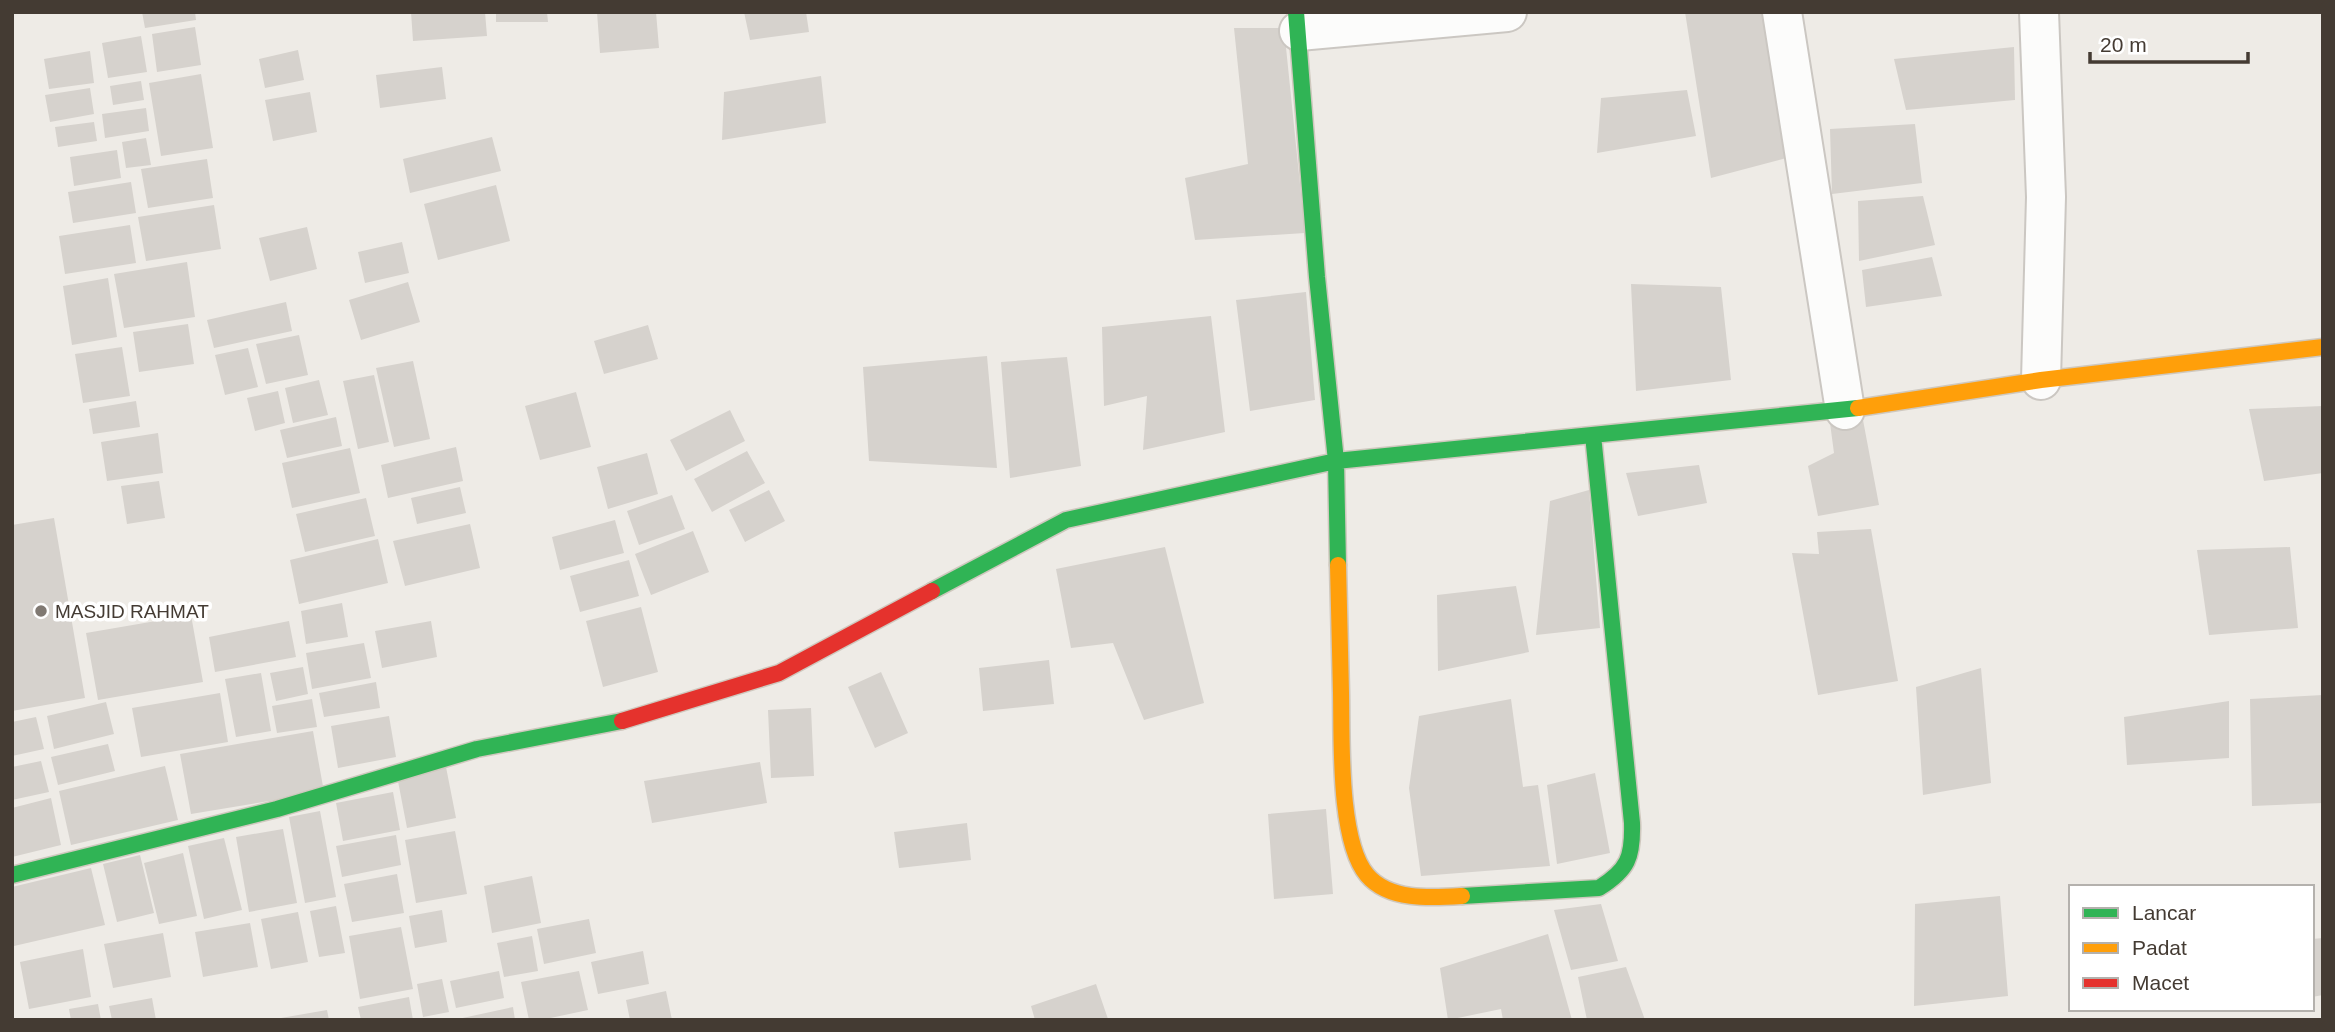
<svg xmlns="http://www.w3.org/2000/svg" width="2335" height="1032" font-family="Arial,sans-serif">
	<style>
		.building { fill: #d6d2cd }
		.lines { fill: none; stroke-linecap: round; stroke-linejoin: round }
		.street-casing { stroke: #cbc7c2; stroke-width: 42 }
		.fast-casing { stroke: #cfc8be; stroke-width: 19 }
		.slow-casing { stroke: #cfc8be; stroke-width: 19 }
		.jam-casing { stroke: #cfc8be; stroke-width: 19 }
		.street { stroke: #fcfcfb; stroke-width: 38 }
		.fast { stroke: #30b455; stroke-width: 16 }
		.slow { stroke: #ff9f0a; stroke-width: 16 }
		.jam { stroke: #e5322d; stroke-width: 16 }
		.poi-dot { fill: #807972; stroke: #fff; stroke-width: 2.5 }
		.labels { text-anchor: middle; stroke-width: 7; stroke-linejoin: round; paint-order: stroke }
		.poi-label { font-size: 19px; fill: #443b33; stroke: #fff; text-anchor: start }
	</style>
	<rect width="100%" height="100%" fill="#eeebe6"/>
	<path class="building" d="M 142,12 L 195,12 L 196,20 L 145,28 Z
		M 411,12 L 485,12 L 487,36 L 413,41 Z
		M 496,12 L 547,12 L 548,22 L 496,22 Z
		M 597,12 L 656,12 L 659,48 L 600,53 Z
		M 744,12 L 806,12 L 809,32 L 750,40 Z
		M 1685,12 L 1767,12 L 1790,157 L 1711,178 Z
		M 195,27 L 201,65 L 157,72 L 152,34 Z
		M 1234,28 L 1284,28 L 1305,233 L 1195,240 L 1185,178 L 1248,164 Z
		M 141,36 L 147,72 L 108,78 L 102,43 Z
		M 2014,47 L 2015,100 L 1906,110 L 1894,59 Z
		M 298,50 L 304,80 L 265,88 L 259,59 Z
		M 90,51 L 94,83 L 49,89 L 44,59 Z
		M 442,67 L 446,99 L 380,108 L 376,75 Z
		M 201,74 L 213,148 L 161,156 L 149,83 Z
		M 821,76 L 826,123 L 722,140 L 724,92 Z
		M 141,81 L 144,100 L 113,105 L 110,86 Z
		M 90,88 L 94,114 L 50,122 L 45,95 Z
		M 1687,90 L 1696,136 L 1597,153 L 1601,98 Z
		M 310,92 L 317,132 L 273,141 L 265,100 Z
		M 146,108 L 149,131 L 105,138 L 102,114 Z
		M 94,122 L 97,141 L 58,147 L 55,127 Z
		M 1915,124 L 1922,183 L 1832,194 L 1830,129 Z
		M 492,137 L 501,171 L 410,193 L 403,159 Z
		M 146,138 L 151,165 L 126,168 L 122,142 Z
		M 117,150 L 121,178 L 74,186 L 70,157 Z
		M 207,159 L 213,198 L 148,208 L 141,169 Z
		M 131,182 L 136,213 L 73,223 L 68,192 Z
		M 496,185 L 510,241 L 438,260 L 424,204 Z
		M 1923,196 L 1935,245 L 1859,261 L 1858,201 Z
		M 214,205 L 221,249 L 146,261 L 138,217 Z
		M 130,225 L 136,263 L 65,274 L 59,236 Z
		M 307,227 L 317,269 L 270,281 L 259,238 Z
		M 402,242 L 409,273 L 365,283 L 358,252 Z
		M 1932,257 L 1942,296 L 1866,307 L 1862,270 Z
		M 187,262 L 195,317 L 124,328 L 114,274 Z
		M 108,278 L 117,337 L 72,345 L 63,286 Z
		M 408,282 L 420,322 L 361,340 L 349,300 Z
		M 1631,284 L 1721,287 L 1731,380 L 1636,391 Z
		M 1306,292 L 1315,400 L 1250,411 L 1236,300 Z
		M 286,302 L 292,331 L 214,348 L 207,320 Z
		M 1211,316 L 1225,432 L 1143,450 L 1147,396 L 1104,406 L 1102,327 Z
		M 188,324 L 194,364 L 139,372 L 133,332 Z
		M 648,325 L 658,359 L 604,374 L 594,341 Z
		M 299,335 L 308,375 L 266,384 L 256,344 Z
		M 122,347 L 130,396 L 83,403 L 75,354 Z
		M 248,348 L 258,387 L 225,395 L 215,355 Z
		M 987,356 L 997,468 L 869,461 L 863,367 Z
		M 1067,357 L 1081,466 L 1010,478 L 1001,362 Z
		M 413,361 L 430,439 L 394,447 L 376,368 Z
		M 374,375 L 389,442 L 358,449 L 343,381 Z
		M 319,380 L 328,415 L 293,423 L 285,388 Z
		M 278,391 L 285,423 L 255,431 L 247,398 Z
		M 576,392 L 591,447 L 540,460 L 525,406 Z
		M 136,401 L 140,427 L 93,434 L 89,409 Z
		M 2323,406 L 2323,473 L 2264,481 L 2249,409 Z
		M 730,410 L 745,441 L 686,471 L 670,440 Z
		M 336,417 L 342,446 L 287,458 L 280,430 Z
		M 1863,420 L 1879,505 L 1818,516 L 1808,466 L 1834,453 L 1830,423 Z
		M 158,433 L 163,473 L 107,481 L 101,442 Z
		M 456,447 L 463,481 L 388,498 L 381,465 Z
		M 350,448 L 360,493 L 292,508 L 282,463 Z
		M 747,451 L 765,483 L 712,512 L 694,479 Z
		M 647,453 L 658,494 L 608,509 L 597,467 Z
		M 1699,465 L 1707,503 L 1638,516 L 1626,473 Z
		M 159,481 L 165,518 L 127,524 L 121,486 Z
		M 460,487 L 466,513 L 417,524 L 411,498 Z
		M 769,490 L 785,521 L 745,542 L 729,510 Z
		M 1589,490 L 1600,628 L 1536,635 L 1550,501 Z
		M 672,495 L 685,529 L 639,545 L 627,511 Z
		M 366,498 L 375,536 L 305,552 L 296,514 Z
		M 54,518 L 85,698 L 12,711 L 12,525 Z
		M 615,520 L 624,553 L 560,570 L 552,537 Z
		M 470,524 L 480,568 L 405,586 L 393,541 Z
		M 1871,529 L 1898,681 L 1818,695 L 1792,553 L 1819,554 L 1817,532 Z
		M 693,531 L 709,572 L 651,595 L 635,554 Z
		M 378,539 L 388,583 L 299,604 L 290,560 Z
		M 1165,547 L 1204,703 L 1144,720 L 1113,643 L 1071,648 L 1056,569 Z
		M 2290,547 L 2298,628 L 2209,635 L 2197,550 Z
		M 629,560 L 639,596 L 580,612 L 570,576 Z
		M 1516,586 L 1529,652 L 1438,671 L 1437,595 Z
		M 342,603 L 348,637 L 306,644 L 301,611 Z
		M 641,607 L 658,672 L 603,687 L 586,621 Z
		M 191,615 L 203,682 L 98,700 L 86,633 Z
		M 289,621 L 296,657 L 215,672 L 209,637 Z
		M 431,621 L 437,657 L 382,668 L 375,631 Z
		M 364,643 L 371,678 L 312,689 L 306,653 Z
		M 1049,660 L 1054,704 L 983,711 L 979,668 Z
		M 303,667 L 308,694 L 276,701 L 270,673 Z
		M 1981,668 L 1991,783 L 1923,795 L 1916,687 Z
		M 881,672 L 908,733 L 875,748 L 848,687 Z
		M 261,673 L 271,731 L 236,737 L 225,679 Z
		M 376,682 L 380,708 L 324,717 L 319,693 Z
		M 220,693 L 228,742 L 141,757 L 132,708 Z
		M 2323,695 L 2323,803 L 2252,806 L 2250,699 Z
		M 312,699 L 317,727 L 277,733 L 272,706 Z
		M 1511,699 L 1523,787 L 1538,785 L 1550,866 L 1421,876 L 1409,788 L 1419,716 Z
		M 2229,701 L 2229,758 L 2127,765 L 2124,717 Z
		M 106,702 L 114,734 L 54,749 L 47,716 Z
		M 811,708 L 814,776 L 771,778 L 768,710 Z
		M 389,716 L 396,757 L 338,768 L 331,726 Z
		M 36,717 L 44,749 L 12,756 L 12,722 Z
		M 313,731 L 324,792 L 191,814 L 180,754 Z
		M 108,744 L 115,771 L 58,785 L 51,757 Z
		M 41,761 L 49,792 L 12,800 L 12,767 Z
		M 760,762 L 767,803 L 652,823 L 644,781 Z
		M 165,766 L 178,820 L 71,845 L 59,791 Z
		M 446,767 L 456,818 L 407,828 L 397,776 Z
		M 1595,773 L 1610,853 L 1557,864 L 1547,785 Z
		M 393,792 L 400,830 L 343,841 L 336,803 Z
		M 51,798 L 61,845 L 12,857 L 12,808 Z
		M 1326,809 L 1333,894 L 1274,899 L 1268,814 Z
		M 320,811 L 336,897 L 305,903 L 289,817 Z
		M 967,823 L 971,860 L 899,868 L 894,832 Z
		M 283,829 L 297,903 L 249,912 L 236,837 Z
		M 455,831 L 467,894 L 416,903 L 405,840 Z
		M 396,835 L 401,865 L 342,877 L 336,846 Z
		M 224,838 L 242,910 L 204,919 L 188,846 Z
		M 183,853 L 197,916 L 159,924 L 144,863 Z
		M 140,855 L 154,913 L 117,922 L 103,864 Z
		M 91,868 L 105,925 L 14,946 L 12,937 L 12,887 Z
		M 397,874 L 404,913 L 352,922 L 344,884 Z
		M 532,876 L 541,923 L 492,933 L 484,886 Z
		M 2000,896 L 2008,996 L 1914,1006 L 1915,904 Z
		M 1601,904 L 1618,961 L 1571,970 L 1554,910 Z
		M 336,906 L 345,953 L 319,957 L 310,911 Z
		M 442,910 L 447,942 L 415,948 L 409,916 Z
		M 298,912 L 308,962 L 271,969 L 261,919 Z
		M 589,919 L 596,953 L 544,964 L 537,929 Z
		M 250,923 L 258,967 L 203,977 L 195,932 Z
		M 401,927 L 413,989 L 360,999 L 349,936 Z
		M 163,933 L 171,977 L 113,988 L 104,944 Z
		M 1548,934 L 1572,1020 L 1503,1020 L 1501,1009 L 1448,1020 L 1440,968 Z
		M 532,936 L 538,971 L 504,977 L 497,943 Z
		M 2323,938 L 2323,995 L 2312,997 L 2312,939 Z
		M 83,949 L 91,997 L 29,1009 L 20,962 Z
		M 643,951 L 649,984 L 598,994 L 591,962 Z
		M 1626,967 L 1645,1020 L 1587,1020 L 1578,977 Z
		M 499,971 L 504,998 L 456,1008 L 450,981 Z
		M 579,971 L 588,1010 L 541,1020 L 529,1020 L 521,982 Z
		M 442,979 L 449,1012 L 423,1017 L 417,984 Z
		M 1096,984 L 1108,1019 L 1035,1020 L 1031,1006 Z
		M 666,991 L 672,1020 L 630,1020 L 626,1000 Z
		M 409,997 L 413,1020 L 361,1020 L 358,1007 Z
		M 152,998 L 156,1020 L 112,1020 L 109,1006 Z
		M 98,1004 L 101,1020 L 71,1020 L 69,1009 Z
		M 513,1007 L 515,1020 L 458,1020 L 458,1019 Z
		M 327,1010 L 329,1020 L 281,1020 L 281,1018 Z"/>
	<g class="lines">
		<g class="street-casing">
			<path id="street" d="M 1782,12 L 1845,410
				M 2039,12 L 2046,197 L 2041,380
				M 1299,31 L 1507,12"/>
		</g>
		<g class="fast-casing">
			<path id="fast" d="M 1296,12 L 1317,277 L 1336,461 L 1338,565
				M 932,591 L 1066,520 L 1336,461 L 1858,408
				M 12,875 L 277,809 L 477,749 L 622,721
				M 1462,896 L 1599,888 C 1628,870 1633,857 1632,823 L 1593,435"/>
		</g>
		<g class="slow-casing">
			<path id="slow" d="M 1858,408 L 2041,380 L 2323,347
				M 1338,565 C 1339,607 1340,650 1341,693 C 1342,737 1338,841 1367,875 C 1389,901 1431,898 1462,896"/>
		</g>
		<g class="jam-casing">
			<path id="jam" d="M 622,721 L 779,673 L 932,591"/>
		</g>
		<use href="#street" class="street"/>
		<use href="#fast" class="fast"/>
		<use href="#slow" class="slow"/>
		<use href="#jam" class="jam"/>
	</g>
	<circle class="poi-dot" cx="41" cy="611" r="7"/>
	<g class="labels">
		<g class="poi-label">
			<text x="55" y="618">MASJID RAHMAT</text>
		</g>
	</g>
	<rect width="2335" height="1032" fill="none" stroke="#443b33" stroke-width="28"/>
	<rect x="2069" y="885" width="245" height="126" fill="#ffffff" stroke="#b4b1ad" stroke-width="2"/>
	<rect x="2083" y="908" width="35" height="10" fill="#30b455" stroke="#b4b1ad" stroke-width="2"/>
	<text x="2132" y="920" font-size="21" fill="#443b33">Lancar</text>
	<rect x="2083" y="943" width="35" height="10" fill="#ff9f0a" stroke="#b4b1ad" stroke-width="2"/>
	<text x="2132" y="955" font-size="21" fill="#443b33">Padat</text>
	<rect x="2083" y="978" width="35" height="10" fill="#e5322d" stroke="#b4b1ad" stroke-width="2"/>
	<text x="2132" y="990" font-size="21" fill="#443b33">Macet</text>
	<path d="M2090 52v10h158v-10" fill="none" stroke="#443b33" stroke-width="3.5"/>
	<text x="2100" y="52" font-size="21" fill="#443b33" stroke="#ffffff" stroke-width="5" paint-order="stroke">20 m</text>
</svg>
